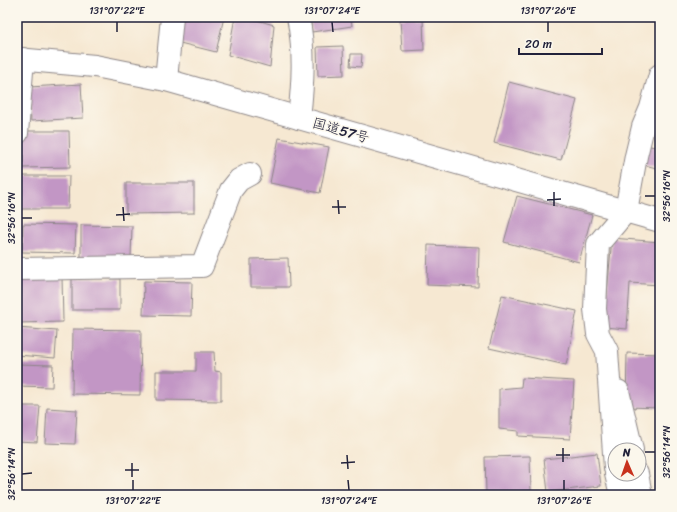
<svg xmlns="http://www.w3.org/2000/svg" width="677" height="512" font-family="Sriracha,'Klee One',sans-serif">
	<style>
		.building { fill: #c296c5 }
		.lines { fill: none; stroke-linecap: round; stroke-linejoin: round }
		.minor-casing { stroke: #8c8586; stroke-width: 24 }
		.highway-casing { stroke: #8c8586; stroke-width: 24 }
		.minor { stroke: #fff; stroke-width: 22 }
		.highway { stroke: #fff; stroke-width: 22 }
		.ticks { fill: none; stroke: #22223b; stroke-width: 1.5 }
		.labels { text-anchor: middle; stroke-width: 3; stroke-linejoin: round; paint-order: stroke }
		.street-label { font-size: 14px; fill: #22223b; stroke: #fbf7ec }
		.neatline { fill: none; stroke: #22223b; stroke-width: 1.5 }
		.ticks-label { font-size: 10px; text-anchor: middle; fill: #22223b }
	</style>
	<rect width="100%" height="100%" fill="#fbf7ec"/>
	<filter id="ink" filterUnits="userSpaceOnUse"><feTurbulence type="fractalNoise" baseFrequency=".025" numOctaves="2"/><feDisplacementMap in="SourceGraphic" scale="8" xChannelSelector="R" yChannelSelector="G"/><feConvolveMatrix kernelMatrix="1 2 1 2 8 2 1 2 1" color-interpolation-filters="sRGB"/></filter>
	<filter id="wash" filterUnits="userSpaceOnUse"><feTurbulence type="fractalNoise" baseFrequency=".012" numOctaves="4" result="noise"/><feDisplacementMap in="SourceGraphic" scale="16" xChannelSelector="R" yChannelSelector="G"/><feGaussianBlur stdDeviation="0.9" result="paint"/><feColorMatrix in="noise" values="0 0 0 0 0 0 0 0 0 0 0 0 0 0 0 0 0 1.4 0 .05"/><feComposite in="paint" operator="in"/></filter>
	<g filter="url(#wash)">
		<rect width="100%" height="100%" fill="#f6e8d2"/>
		<g id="blocks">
			<path class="building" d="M 182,17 L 224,17 L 216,52 L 176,42 Z
				M 235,17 L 246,17 L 274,25 L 270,67 L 228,55 Z
				M 310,17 L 351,17 L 352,26 L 312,32 Z
				M 423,18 L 424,50 L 402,51 L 400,19 Z
				M 343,46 L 344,75 L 318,76 L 317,47 Z
				M 351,54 L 362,54 L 361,67 L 350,66 Z
				M 509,82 L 577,100 L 561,160 L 494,143 Z
				M 81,84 L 83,118 L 31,121 L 29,87 Z
				M 23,131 L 69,131 L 70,167 L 23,168 Z
				M 279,138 L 329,147 L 320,193 L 270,183 Z
				M 645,145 L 660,148 L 660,169 L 641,164 Z
				M 20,176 L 69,176 L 68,209 L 20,209 Z
				M 126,183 L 194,183 L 194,213 L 126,214 Z
				M 517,196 L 592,215 L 579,262 L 504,242 Z
				M 23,224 L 76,225 L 75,253 L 22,252 Z
				M 81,225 L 132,226 L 131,258 L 81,257 Z
				M 612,238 L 660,242 L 659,285 L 630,283 L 627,329 L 604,327 Z
				M 428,245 L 479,247 L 478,287 L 427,285 Z
				M 288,258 L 289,287 L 251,287 L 251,259 Z
				M 62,277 L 63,322 L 17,323 L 17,278 Z
				M 72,278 L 120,279 L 120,310 L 72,310 Z
				M 144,281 L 192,282 L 191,316 L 143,315 Z
				M 502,295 L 577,311 L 566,365 L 489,348 Z
				M 17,328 L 57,331 L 55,358 L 17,355 Z
				M 73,329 L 141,330 L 140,395 L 72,394 Z
				M 196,352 L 214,352 L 215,371 L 221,372 L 221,401 L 156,400 L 156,371 L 196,371 Z
				M 627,353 L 660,354 L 660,408 L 626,407 Z
				M 17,364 L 53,365 L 52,387 L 17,386 Z
				M 522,378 L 574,381 L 570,439 L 518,436 L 518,431 L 499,429 L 499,389 L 521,387 Z
				M 17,406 L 40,406 L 37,442 L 17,441 Z
				M 47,408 L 77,410 L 75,444 L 45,443 Z
				M 597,453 L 601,486 L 548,492 L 544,459 Z
				M 530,456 L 531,491 L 486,493 L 485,457 Z
				M 658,461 L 660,461 L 660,495 L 658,495 Z"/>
		</g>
	</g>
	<g filter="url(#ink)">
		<use href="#blocks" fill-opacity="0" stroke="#8c8586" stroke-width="1"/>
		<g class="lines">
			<g class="minor-casing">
				<path id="minor" d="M 298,17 C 305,51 303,83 299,118
					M 166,80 L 172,17
					M 17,133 L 23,59
					M 17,269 L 202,266 L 231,190 L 239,180 L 250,174
					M 618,391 L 632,450
					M 615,468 L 607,351 L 598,334 L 595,309 L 598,244 L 626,211 L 636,156 L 643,127 L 651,108 L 660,75
					M 616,474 L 621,495
					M 637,474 L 641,495"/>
			</g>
			<g class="highway-casing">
				<path id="highway" d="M 17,59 L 95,66 L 166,80 L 660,221"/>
			</g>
			<use href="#minor" class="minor"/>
			<use href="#highway" class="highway"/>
		</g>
	</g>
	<path class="ticks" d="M 117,22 L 117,32M 332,22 L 333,32M 548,22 L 548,32M 554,192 L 554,206M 645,196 L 655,196M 338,200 L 339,214M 547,200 L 561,199M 123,207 L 124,221M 332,207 L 346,207M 116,215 L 130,214M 22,218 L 32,218M 563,448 L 563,462M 645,452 L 655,452M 347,455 L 348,469M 556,455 L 570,455M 132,463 L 132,477M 341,463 L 355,462M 125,470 L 139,470M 22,474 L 32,473M 133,480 L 133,490M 348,480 L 349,490M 564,480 L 564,490"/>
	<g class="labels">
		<g class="street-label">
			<text transform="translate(341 130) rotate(16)" y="5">国道57号</text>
		</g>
	</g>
	<rect width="677" height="512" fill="none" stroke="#fbf7ec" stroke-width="44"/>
	<g transform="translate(627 462) rotate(358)"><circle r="19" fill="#fbf7ec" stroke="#a4a2a5"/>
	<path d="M0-3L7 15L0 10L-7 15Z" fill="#c8321e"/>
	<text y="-6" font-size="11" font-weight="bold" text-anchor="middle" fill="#22223b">N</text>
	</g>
	<path d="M519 48v6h83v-6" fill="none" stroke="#22223b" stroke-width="2"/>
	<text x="525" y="48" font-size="12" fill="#22223b" stroke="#fbf7ec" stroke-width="3" paint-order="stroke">20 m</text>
	<rect x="22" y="22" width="633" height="468" class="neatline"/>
	<g class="ticks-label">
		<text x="117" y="14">131°07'22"E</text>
		<text x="332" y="14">131°07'24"E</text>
		<text x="548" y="14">131°07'26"E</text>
		<text transform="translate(666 196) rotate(-90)" y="4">32°56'16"N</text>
		<text transform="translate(11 218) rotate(-90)" y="4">32°56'16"N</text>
		<text transform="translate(666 452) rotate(-90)" y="4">32°56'14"N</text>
		<text transform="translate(11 474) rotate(-90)" y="4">32°56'14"N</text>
		<text x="133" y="504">131°07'22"E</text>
		<text x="349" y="504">131°07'24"E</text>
		<text x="564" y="504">131°07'26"E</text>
	</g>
</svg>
